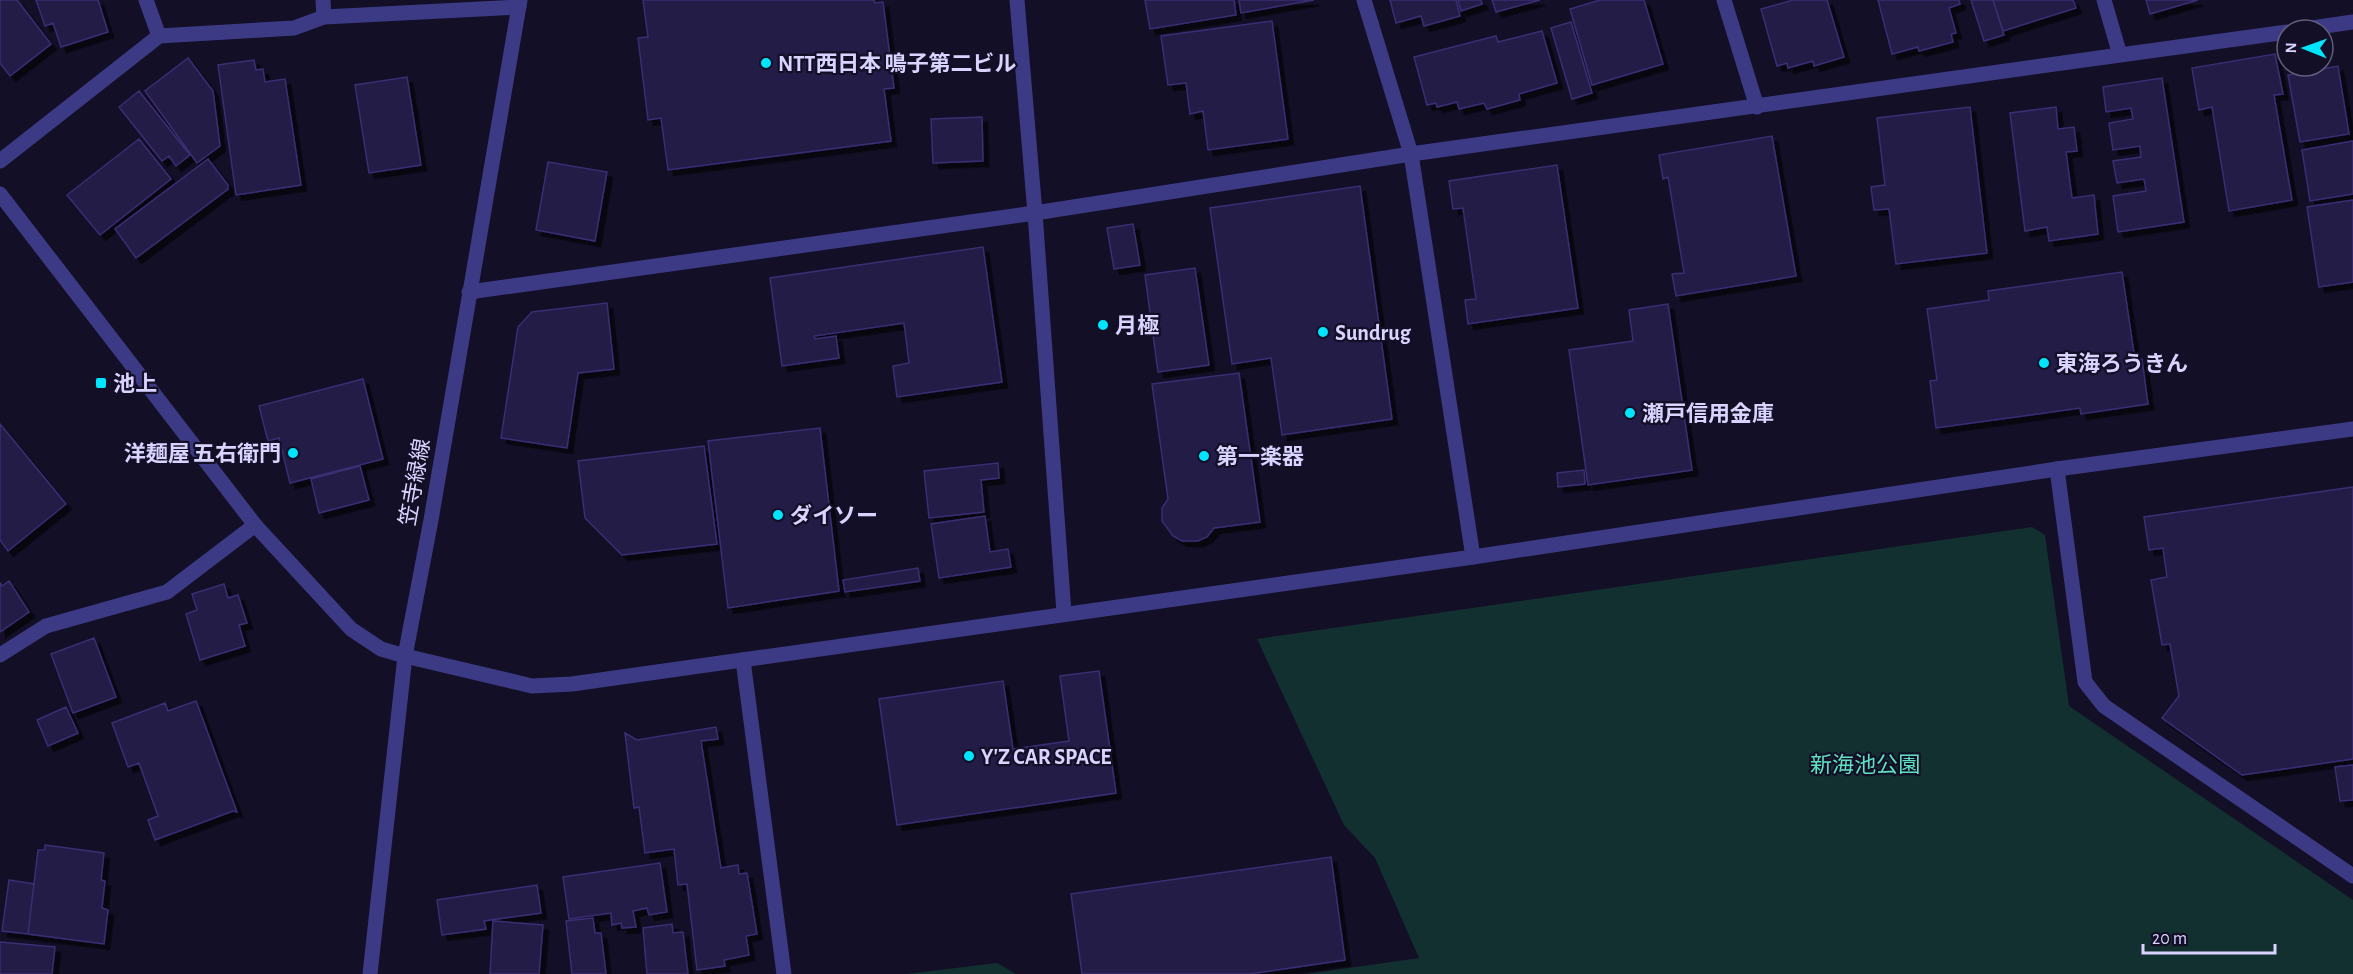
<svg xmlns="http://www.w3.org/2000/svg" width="2353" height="974" font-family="'Alegreya Sans','Noto Sans JP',sans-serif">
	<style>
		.green { fill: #12302f }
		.building { fill: #241b47; stroke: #3b2d73; stroke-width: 1.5; filter: url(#shadow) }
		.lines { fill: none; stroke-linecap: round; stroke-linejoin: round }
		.minor { stroke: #3d3a85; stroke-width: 15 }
		.tertiary { stroke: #3d3a85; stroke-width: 15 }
		.poi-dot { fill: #00e5ff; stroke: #130f26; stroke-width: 2 }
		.labels { text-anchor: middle; stroke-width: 4.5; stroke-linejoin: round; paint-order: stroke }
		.poi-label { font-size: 22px; font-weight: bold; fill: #d9d4ff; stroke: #130f26; text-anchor: start }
		.street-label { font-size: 22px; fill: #d9d4ff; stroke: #130f26 }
		.park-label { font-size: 22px; fill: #5fe0c0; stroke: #130f26 }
	</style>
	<defs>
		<filter id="shadow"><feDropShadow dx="5.5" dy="5.5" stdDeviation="0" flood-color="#0009"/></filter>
	</defs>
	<rect width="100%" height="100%" fill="#130f26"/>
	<path class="green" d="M 2032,527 L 2045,535 L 2069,706 L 2353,900 L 2353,974 L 1306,974 L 1419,958 L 1375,858 L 1344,825 L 1257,639 Z
		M 997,963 L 1016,974 L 906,974 Z"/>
	<path class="building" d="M 0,0 L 17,0 L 51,44 L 10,76 L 0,63 Z
		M 36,0 L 98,0 L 108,32 L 61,47 L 53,23 L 45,26 Z
		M 643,0 L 874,0 L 875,3 L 883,2 L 894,88 L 884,89 L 891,141 L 668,170 L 661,118 L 648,120 L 638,38 L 648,37 Z
		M 1145,0 L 1234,0 L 1236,15 L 1150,29 Z
		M 1239,0 L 1314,0 L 1241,13 Z
		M 1390,0 L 1456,0 L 1460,16 L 1424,26 L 1421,16 L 1396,23 Z
		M 1458,0 L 1481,0 L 1482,4 L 1461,11 Z
		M 1492,0 L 1540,0 L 1496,12 Z
		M 1600,0 L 1644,0 L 1663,64 L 1592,85 L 1570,9 Z
		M 1793,0 L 1827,0 L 1844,57 L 1814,66 L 1813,61 L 1788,68 L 1787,63 L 1777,66 L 1761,9 Z
		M 1878,0 L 1959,0 L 1960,4 L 1949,8 L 1956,33 L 1951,34 L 1953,42 L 1919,51 L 1918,47 L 1892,54 Z
		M 1971,0 L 1993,0 L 2004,35 L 1984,41 Z
		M 1993,0 L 2073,0 L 2076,8 L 2003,31 Z
		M 2146,0 L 2198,0 L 2150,14 Z
		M 1272,21 L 1288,139 L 1208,150 L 1203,111 L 1190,114 L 1186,83 L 1168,85 L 1161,36 Z
		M 1571,22 L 1592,93 L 1572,99 L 1551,28 Z
		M 1542,31 L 1557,83 L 1519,94 L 1520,100 L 1487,109 L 1484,103 L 1459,109 L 1457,102 L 1437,107 L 1436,103 L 1427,105 L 1414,57 L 1496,36 L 1498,42 Z
		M 2275,54 L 2283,94 L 2274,95 L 2292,200 L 2229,211 L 2212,107 L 2199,110 L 2192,68 Z
		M 188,58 L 213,91 L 220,146 L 197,163 L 145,91 Z
		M 254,60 L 256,70 L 263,69 L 265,82 L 285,79 L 301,185 L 236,195 L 218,65 Z
		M 2338,66 L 2349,134 L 2300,142 L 2288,75 Z
		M 407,77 L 421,165 L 369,173 L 355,85 Z
		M 2162,78 L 2184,222 L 2118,232 L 2113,196 L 2146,191 L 2144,179 L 2117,183 L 2113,161 L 2141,157 L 2140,146 L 2113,150 L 2109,123 L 2133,119 L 2131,108 L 2106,112 L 2103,87 Z
		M 139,91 L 190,155 L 176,166 L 169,156 L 162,161 L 119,107 Z
		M 1970,107 L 1987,253 L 1896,264 L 1889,209 L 1874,210 L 1871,187 L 1885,185 L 1877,118 Z
		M 2056,107 L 2058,129 L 2074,127 L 2077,151 L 2066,152 L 2072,198 L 2094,195 L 2098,234 L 2049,241 L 2047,227 L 2025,231 L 2010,113 Z
		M 982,117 L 983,161 L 933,163 L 931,119 Z
		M 1772,136 L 1796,276 L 1676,296 L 1672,274 L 1684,273 L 1668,177 L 1663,179 L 1659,155 Z
		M 139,139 L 171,179 L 100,235 L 67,195 Z
		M 2353,141 L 2353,194 L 2310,201 L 2302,150 Z
		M 208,159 L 228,185 L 228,189 L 136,258 L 115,229 Z
		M 548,162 L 607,172 L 595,241 L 536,230 Z
		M 1557,165 L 1578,308 L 1468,324 L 1465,300 L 1476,299 L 1463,208 L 1453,209 L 1449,181 Z
		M 1360,186 L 1392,419 L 1282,435 L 1271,358 L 1232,364 L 1210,208 Z
		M 2353,200 L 2353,282 L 2319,287 L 2307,207 Z
		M 1133,224 L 1140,265 L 1114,269 L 1107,228 Z
		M 983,247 L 1002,382 L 897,397 L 893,366 L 909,363 L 904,323 L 814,336 L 815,339 L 836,336 L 839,358 L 782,366 L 770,278 Z
		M 1195,268 L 1209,365 L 1158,372 L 1145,275 Z
		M 2122,272 L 2135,360 L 2142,359 L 2148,404 L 2081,414 L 2080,408 L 1936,428 L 1930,381 L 1937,380 L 1927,309 L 1989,300 L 1988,291 Z
		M 607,303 L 614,369 L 578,373 L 567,448 L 501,438 L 518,327 L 532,312 Z
		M 1668,304 L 1692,470 L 1588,485 L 1569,350 L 1633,341 L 1629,310 Z
		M 1239,373 L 1260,522 L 1214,528 L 1207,537 L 1198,541 L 1182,541 L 1173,536 L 1162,521 L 1162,508 L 1168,499 L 1152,384 Z
		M 363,379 L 383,459 L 290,483 L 279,438 L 268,441 L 259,406 Z
		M 0,424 L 66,504 L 8,551 L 0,540 Z
		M 820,428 L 839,591 L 728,608 L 708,441 Z
		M 704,446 L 717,544 L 622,555 L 585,518 L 578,461 Z
		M 998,463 L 999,478 L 981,480 L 984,512 L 929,518 L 924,471 Z
		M 360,466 L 369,500 L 319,513 L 311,479 Z
		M 1584,470 L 1585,484 L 1558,487 L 1557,473 Z
		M 2353,487 L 2353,759 L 2242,775 L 2162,718 L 2179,696 L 2170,644 L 2162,645 L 2151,580 L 2167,577 L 2163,548 L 2149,550 L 2144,517 Z
		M 985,516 L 990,552 L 1008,549 L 1011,567 L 939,578 L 931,524 Z
		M 918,568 L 920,581 L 845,592 L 843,580 Z
		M 9,581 L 29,612 L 0,632 L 0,583 L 2,586 Z
		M 224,584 L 228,598 L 238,595 L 247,623 L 239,625 L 245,646 L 200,660 L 186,614 L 197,610 L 192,594 Z
		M 94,638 L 116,697 L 73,713 L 51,654 Z
		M 1099,671 L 1116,793 L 897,825 L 879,699 L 1003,681 L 1013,749 L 1069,741 L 1060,676 Z
		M 196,701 L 237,812 L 233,811 L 155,840 L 148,820 L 158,816 L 139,763 L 128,767 L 112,723 L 165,703 L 168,711 Z
		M 66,707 L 78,733 L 48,746 L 37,720 Z
		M 716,727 L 718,739 L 701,741 L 721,868 L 738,865 L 739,874 L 747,873 L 757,934 L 746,936 L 749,955 L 724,960 L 725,966 L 697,970 L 687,884 L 678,885 L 674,849 L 645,853 L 639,807 L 634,808 L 625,733 L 637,740 Z
		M 2353,765 L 2353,800 L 2340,801 L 2335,767 Z
		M 45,845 L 104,853 L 101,880 L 105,881 L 102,908 L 108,910 L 104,944 L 28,934 L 38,850 L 45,850 Z
		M 1331,857 L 1345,960 L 1249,974 L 1082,974 L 1071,894 Z
		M 660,863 L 667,912 L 649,915 L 647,908 L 633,911 L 636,927 L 622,928 L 621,923 L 612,925 L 611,913 L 569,919 L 563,877 Z
		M 9,880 L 34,884 L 28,934 L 2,931 Z
		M 537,885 L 541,913 L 484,921 L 486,929 L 442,935 L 437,900 Z
		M 593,918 L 595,933 L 601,933 L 606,974 L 572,974 L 566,921 Z
		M 493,921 L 543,925 L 539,974 L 490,974 Z
		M 672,924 L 673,933 L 683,932 L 688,974 L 647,974 L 643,928 Z
		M 0,942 L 55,947 L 52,974 L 0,974 Z"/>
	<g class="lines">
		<path class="minor" d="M 323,0 L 324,17
			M 1017,0 L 1035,213 L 1064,613
			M 1364,0 L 1411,154 L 1473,557
			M 1724,0 L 1757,107
			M 2104,0 L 2120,55 L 2287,32
			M 2298,30 L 2353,22
			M 159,36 L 294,28 L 324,17 L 519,7
			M 0,161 L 159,36 L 146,0
			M 469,292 L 1035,213 L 1411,154 L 2120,55
			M 2057,469 L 2085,682 L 2104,706 L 2353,876
			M 0,655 L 46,626 L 167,592 L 255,525
			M 743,660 L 784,974"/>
		<path class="tertiary" d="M 0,194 L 255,525 L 351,629 L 381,649 L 405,656 L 532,686 L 572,684 L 1473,557 L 2057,469 L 2353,429
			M 370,974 L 405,656 L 431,520 L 520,0"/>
	</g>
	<g class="poi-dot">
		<circle cx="766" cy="63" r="6"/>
		<circle cx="1103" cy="325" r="6"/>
		<circle cx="1323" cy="332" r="6"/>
		<circle cx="2044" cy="363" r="6"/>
		<rect x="95" y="377" width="12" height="12" rx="3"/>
		<circle cx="1630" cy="413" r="6"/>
		<circle cx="293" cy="453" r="6"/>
		<circle cx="1204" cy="456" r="6"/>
		<circle cx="778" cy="515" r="6"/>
		<circle cx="969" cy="756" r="6"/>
	</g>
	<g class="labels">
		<g class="poi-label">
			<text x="778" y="71">NTT西日本 鳴子第二ビル</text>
			<text x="1115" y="333">月極</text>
			<text x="1335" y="340">Sundrug</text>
			<text x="2056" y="371">東海ろうきん</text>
			<text x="113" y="391">池上</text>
			<text x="1642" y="421">瀬戸信用金庫</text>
			<text x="281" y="461" text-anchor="end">洋麺屋 五右衛門</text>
			<text x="1216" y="464">第一楽器</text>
			<text x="790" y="523">ダイソー</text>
			<text x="981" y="764">Y'Z CAR SPACE</text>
		</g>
		<g class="street-label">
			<text transform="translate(414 482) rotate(-80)" y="8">笠寺緑線</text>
		</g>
		<g class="park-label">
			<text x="1865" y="772">新海池公園</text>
		</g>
	</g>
	<g transform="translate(2305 48) rotate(271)"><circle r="28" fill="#130f26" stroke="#625e7d" stroke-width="1.5"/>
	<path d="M0-4.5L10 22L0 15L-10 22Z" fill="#00e5ff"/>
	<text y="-9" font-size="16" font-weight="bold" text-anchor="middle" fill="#d9d4ff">N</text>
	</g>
	<path d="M2143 944v9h132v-9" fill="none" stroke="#d9d4ff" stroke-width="3"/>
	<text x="2152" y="944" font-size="18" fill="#d9d4ff" stroke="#130f26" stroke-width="4.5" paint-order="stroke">20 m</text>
</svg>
